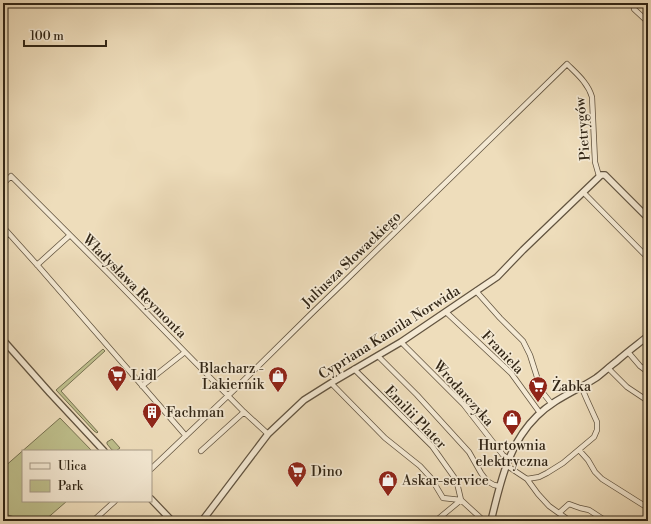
<svg xmlns="http://www.w3.org/2000/svg" width="651" height="524" font-family="'Libre Bodoni',serif">
	<style>
		.green { fill: #bebf8c; stroke: #787352 }
		.lines { fill: none; stroke-linecap: round; stroke-linejoin: round }
		.minor-casing { stroke: #625440; stroke-width: 6 }
		.tertiary-casing { stroke: #625440; stroke-width: 8 }
		.minor { stroke: #f4e9d3; stroke-width: 4.5 }
		.tertiary { stroke: #f4e9d3; stroke-width: 5.5 }
		.labels { text-anchor: middle; stroke-width: 3.5; stroke-linejoin: round; paint-order: stroke }
		.street-label { font-size: 14px; fill: #332717; stroke: #f4e9d3 }
		.poi-label { font-size: 14px; fill: #332717; stroke: #f4e9d3; text-anchor: start }
	</style>
	<rect width="100%" height="100%" fill="#edb"/>
	<filter id="stains"><feTurbulence type="fractalNoise" baseFrequency=".005" numOctaves="4"/><feColorMatrix values="0 0 0 0 .2 0 0 0 0 .09 0 0 0 0 .02 0 0 0 .5 -.17"/></filter>
	<radialGradient id="worn" r=".72"><stop offset=".6" stop-color="#630" stop-opacity="0"/><stop offset="1" stop-color="#630" stop-opacity=".3"/></radialGradient>
	<path class="green" d="M 103,349 L 105,351 L 61,391 L 98,432 L 97,433 L 94,431 L 56,390 Z
		M 60,418 L 92,451 L 23,451 L 23,501 L 67,501 L 44,521 L 23,521 L 21,519 L 8,515 L 3,519 L 3,468 Z
		M 112,439 L 120,448 L 116,451 L 112,450 L 107,444 L 107,442 Z"/>
	<g class="lines">
		<g class="minor-casing">
			<path id="minor" d="M 634,9 L 648,22
				M 3,184 L 11,176 L 109,274 L 185,352
				M 583,192 L 648,258
				M 3,227 L 39,267 L 186,436
				M 3,238 L 8,233
				M 37,265 L 69,236
				M 476,291 L 500,318 L 523,341 L 530,355 L 537,377 L 543,393 L 551,403
				M 446,312 L 511,373 L 540,413
				M 401,342 L 464,405 L 503,455 L 509,459
				M 628,352 L 640,366 L 648,372
				M 378,356 L 417,395 L 469,452 L 481,473 L 487,481 L 494,485 L 499,486
				M 608,368 L 627,387 L 648,401
				M 354,369 L 432,446 L 454,477 L 458,487 L 461,500 L 484,521
				M 331,383 L 385,438 L 420,466 L 431,478 L 443,498 L 461,500
				M 142,386 L 185,352 L 244,412 L 268,434
				M 579,450 L 588,460 L 595,472 L 602,479 L 648,508
				M 201,451 L 244,412
				M 506,465 L 527,479 L 539,477 L 547,473 L 563,463 L 594,437 L 597,430 L 597,422 L 587,400 L 581,386
				M 151,469 L 235,389 L 311,314 L 342,284 L 567,64 C 577,74 588,83 592,97 L 595,162 L 599,176
				M 527,479 L 538,494 L 549,506 L 570,521
				M 559,513 L 569,504 L 580,508 L 589,510 L 606,521
				M 93,521 L 115,501
				M 434,521 L 438,519 L 461,500
				M 643,521 L 648,516"/>
		</g>
		<g class="tertiary-casing">
			<path id="tertiary" d="M 3,340 L 50,393 L 104,451
				M 151,499 L 172,521
				M 202,521 L 268,434 L 304,400 L 331,383 L 401,342 L 497,277 L 523,250 L 601,175 L 605,175 L 648,218
				M 491,521 C 500,484 508,444 537,416 C 554,399 576,391 596,378 C 603,373 610,366 617,361 C 627,352 638,344 648,336"/>
		</g>
		<use href="#minor" class="minor"/>
		<use href="#tertiary" class="tertiary"/>
	</g>
	<defs>
		<g id="supermarket-pin" transform="scale(1)"><path d="M0 17L-7.5 6A9.5 9.5 0 1 1 7.5 6Z" fill="#8f2418" stroke="#f4e9d3"/><path d="M-6-5.5h2.5l.6 2H6L4.5 2H-2.5L-4.4-4H-6ZM-1.5 3.2a1.3 1.3 0 1 0 .1 0ZM3 3.2a1.3 1.3 0 1 0 .1 0Z" fill="#fff"/></g>
		<g id="shop-pin" transform="scale(1)"><path d="M0 17L-7.5 6A9.5 9.5 0 1 1 7.5 6Z" fill="#8f2418" stroke="#f4e9d3"/><path d="M-5-2.5h2.3a2.7 3.5 0 0 1 5.4 0H5L5.5 6h-11ZM-1.5-2.5h3a1.5 2.3 0 0 0-3 0Z" fill="#fff"/></g>
		<g id="building-pin" transform="scale(1)"><path d="M0 17L-7.5 6A9.5 9.5 0 1 1 7.5 6Z" fill="#8f2418" stroke="#f4e9d3"/><path d="M-4-6H4V6H1V3H-1V6H-4ZM-2.5-4.3h1.7v1.8h-1.7ZM.8-4.3h1.7v1.8H.8ZM-2.5-1h1.7V.8h-1.7ZM.8-1h1.7V.8H.8Z" fill="#fff"/></g>
	</defs>
	<g fill-rule="evenodd">
		<use href="#supermarket-pin" x="117" y="375"/>
		<use href="#shop-pin" x="278" y="376"/>
		<use href="#supermarket-pin" x="538" y="386"/>
		<use href="#building-pin" x="152" y="412"/>
		<use href="#shop-pin" x="512" y="419"/>
		<use href="#supermarket-pin" x="297" y="471"/>
		<use href="#shop-pin" x="388" y="480"/>
	</g>
	<g class="labels">
		<g class="street-label">
			<text transform="translate(582 129) rotate(-95)" y="5">Pietrygów</text>
			<text transform="translate(351 259) rotate(-44)" y="5">Juliusza Słowackiego</text>
			<text transform="translate(135 286) rotate(45)" y="5">Władysława Reymonta</text>
			<text transform="translate(389 332) rotate(-32)" y="5">Cypriana Kamila Norwida</text>
			<text transform="translate(503 352) rotate(46)" y="5">Franiela</text>
			<text transform="translate(464 393) rotate(48)" y="5">Wrodarczyka</text>
			<text transform="translate(416 417) rotate(46)" y="5">Emilii Plater</text>
		</g>
		<g class="poi-label">
			<text x="264" y="373" text-anchor="end">Blacharz -<tspan x="264" dy="16">Lakiernik</tspan></text>
			<text x="131" y="380">Lidl</text>
			<text x="552" y="391">Żabka</text>
			<text x="166" y="417">Fachman</text>
			<text x="512" y="450" text-anchor="middle">Hurtownia<tspan x="512" dy="16">elektryczna</tspan></text>
			<text x="311" y="476">Dino</text>
			<text x="402" y="485">Askar-service</text>
		</g>
	</g>
	<rect width="651" height="524" fill="none" stroke="#edb" stroke-width="16"/>
	<rect x="4" y="4" width="643" height="516" fill="none" stroke="#332717" stroke-width="2"/>
	<rect x="8" y="8" width="635" height="508" fill="none" stroke="#332717"/>
	<rect x="22" y="450" width="130" height="52" fill="#f4e9d3" stroke="#a79b88"/>
	<rect x="30" y="463" width="20" height="6" fill="#f4e9d3" stroke="#a79b88"/>
	<text x="58" y="470" font-size="12" fill="#332717">Ulica</text>
	<rect x="30" y="480" width="20" height="12" fill="#bebf8c" stroke="#a79b88"/>
	<text x="58" y="490" font-size="12" fill="#332717">Park</text>
	<path d="M24 40v6h82v-6" fill="none" stroke="#332717" stroke-width="2"/>
	<text x="30" y="40" font-size="12" fill="#332717" stroke="#f4e9d3" stroke-width="3" paint-order="stroke">100 m</text>
	<rect width="100%" height="100%" filter="url(#stains)"/>
	<rect width="100%" height="100%" fill="url(#worn)"/>
</svg>
